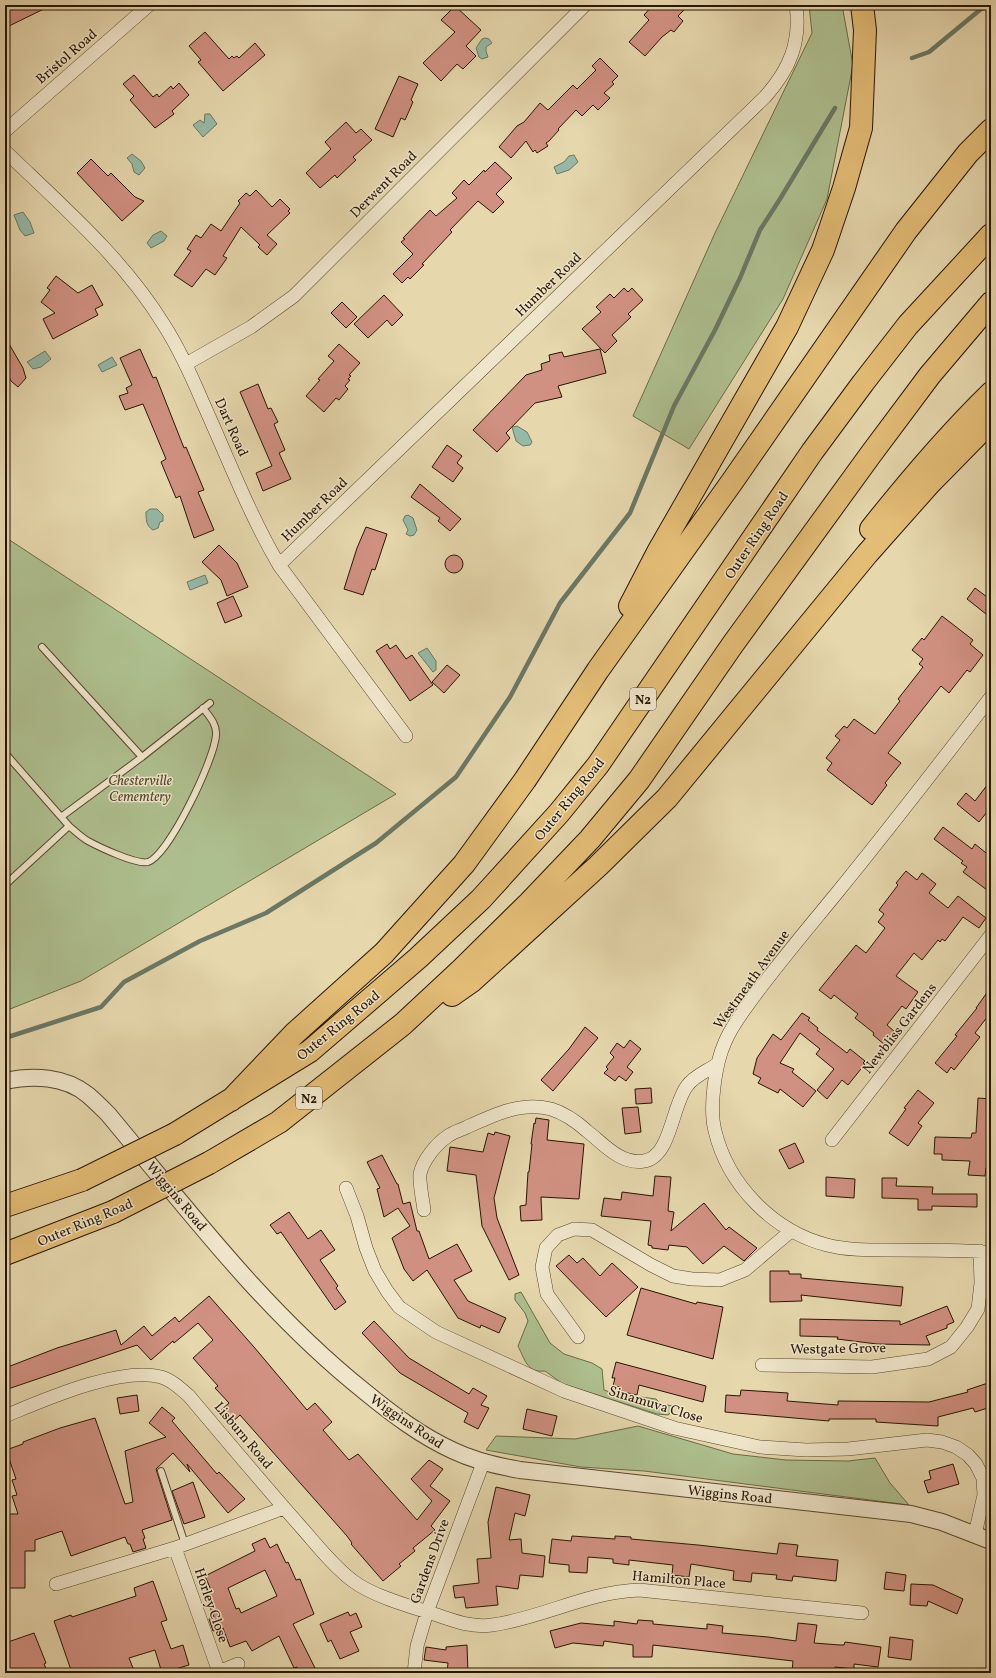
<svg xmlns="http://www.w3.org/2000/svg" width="996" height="1678" font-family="Vollkorn,serif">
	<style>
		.green { fill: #aebf8f; stroke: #6a6a48 }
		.water { fill: #96baa8; stroke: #6a7865 }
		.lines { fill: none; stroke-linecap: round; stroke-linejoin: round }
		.stream { stroke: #6a7865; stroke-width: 4.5 }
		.building { fill: #d19182; stroke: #271500; fill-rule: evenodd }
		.service-casing { stroke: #57462b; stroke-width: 8 }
		.minor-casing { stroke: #57462b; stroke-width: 14 }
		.tertiary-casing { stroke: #57462b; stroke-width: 18 }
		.motorway-casing { stroke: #271500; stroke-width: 24 }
		.service { stroke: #efe5ca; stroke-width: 6 }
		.minor { stroke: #efe5ca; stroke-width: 13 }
		.tertiary { stroke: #efe5ca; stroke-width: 16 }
		.motorway { stroke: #e3bc76; stroke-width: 22 }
		.motorway-bridge-casing { stroke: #271500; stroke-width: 24; stroke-linecap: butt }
		.motorway-bridge { stroke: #e3bc76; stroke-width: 22 }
		.labels { text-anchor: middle; stroke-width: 3; stroke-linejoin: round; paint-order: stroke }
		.shield { fill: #efe5ca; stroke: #63533d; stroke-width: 1 }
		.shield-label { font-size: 13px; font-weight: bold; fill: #271500 }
		.street-label { font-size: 14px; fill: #271500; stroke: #efe5ca }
		.park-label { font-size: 14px; font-style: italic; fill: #50482b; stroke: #efe5ca }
	</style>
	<rect width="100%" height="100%" fill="#e6d7ad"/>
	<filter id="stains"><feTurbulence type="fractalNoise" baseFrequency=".005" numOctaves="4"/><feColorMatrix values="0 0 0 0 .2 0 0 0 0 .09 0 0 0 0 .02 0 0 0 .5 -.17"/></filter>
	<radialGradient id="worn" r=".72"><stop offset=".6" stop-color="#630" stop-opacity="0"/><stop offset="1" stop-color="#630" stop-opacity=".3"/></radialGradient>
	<path class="green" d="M 809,5 L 842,5 L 853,65 L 827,199 L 783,299 L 689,449 L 633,416 L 715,233 L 812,33 Z
		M 5,537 L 396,794 L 81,981 L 5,1011 Z
		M 521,1292 L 550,1343 L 564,1354 L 592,1363 L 602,1369 L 604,1390 L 631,1400 L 641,1397 L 656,1399 L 661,1404 L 673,1406 L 673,1411 L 668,1415 L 657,1414 L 563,1384 L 545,1371 C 527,1373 525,1360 518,1346 L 528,1321 L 525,1313 L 515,1300 L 515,1294 Z
		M 638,1426 L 733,1454 L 786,1460 L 848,1461 L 875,1458 L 890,1483 L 909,1505 L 644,1471 L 581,1467 L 486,1450 L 496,1436 L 575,1439 Z"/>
	<path class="water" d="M 485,38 L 489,39 L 492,43 L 486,47 L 486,51 L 488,57 L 482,59 L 479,57 L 476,48 L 482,39 Z
		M 205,114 L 210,114 L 217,124 L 203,137 L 193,125 L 200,120 L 204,123 Z
		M 132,154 L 141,161 L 145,168 L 139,175 L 134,172 L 132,164 L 127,158 Z
		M 574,155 L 578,162 L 569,170 L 557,174 L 554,167 L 564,162 L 569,156 Z
		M 23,212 L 30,222 L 34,233 L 25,236 L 20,230 L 14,215 Z
		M 161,231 L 167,236 L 164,241 L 151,248 L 147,243 L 153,235 Z
		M 45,351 L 51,359 L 41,367 L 33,369 L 27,362 Z
		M 112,357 L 117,365 L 102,372 L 98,365 Z
		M 517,426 L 527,432 L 532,442 L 530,445 L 523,446 L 516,441 L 512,427 Z
		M 150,509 L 157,509 L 163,515 L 163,521 L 160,522 L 158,528 L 153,530 C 146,526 146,519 146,512 Z
		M 408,515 L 413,518 L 417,530 L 414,535 L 410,536 L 406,534 L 408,530 L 403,520 L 405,516 Z
		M 205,575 L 208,583 L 190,590 L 187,582 Z
		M 427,648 L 436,661 L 436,670 L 433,672 L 418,653 Z"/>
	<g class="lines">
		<path class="stream" d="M 981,9 L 991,6
			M 912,58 L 929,52 L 981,9 L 981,5
			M 5,1038 L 101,1007 L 124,982 L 200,941 L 266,913 L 376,843 L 456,777 L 510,697 L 560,603 L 630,513 L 674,406 L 715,330 L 740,278 L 760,230 L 780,199 L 835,108"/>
	</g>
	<path class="building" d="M 5,5 L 52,5 L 9,26 L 5,18 Z
		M 653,5 L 689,5 L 678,16 L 683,21 L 674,32 L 671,30 L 662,37 L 645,56 L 629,42 L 649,20 L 644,15 Z
		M 455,6 L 481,30 L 466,46 L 476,56 L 463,69 L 457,64 L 441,81 L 423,63 L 455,32 L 441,20 Z
		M 205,32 L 229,59 L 232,56 L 234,58 L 237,56 L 239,58 L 255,43 L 265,55 L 223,91 L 198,62 L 201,60 L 189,46 Z
		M 600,58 L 618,76 L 612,82 L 614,84 L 604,93 L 610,98 L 598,110 L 593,105 L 582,116 L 576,110 L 558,129 L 559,130 L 549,141 L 546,143 L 548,146 L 537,153 L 535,150 L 533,152 L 526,141 L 511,158 L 499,147 L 517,126 L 524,122 L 540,103 L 548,110 L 573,85 L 577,89 L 596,70 L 592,66 Z
		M 134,75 L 153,97 L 157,94 L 159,97 L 171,86 L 173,89 L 179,83 L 189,95 L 172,111 L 174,114 L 155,128 L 130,100 L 134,96 L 123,84 Z
		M 399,76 L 418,84 L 411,100 L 413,102 L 405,120 L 401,118 L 393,137 L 375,129 Z
		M 346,122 L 356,133 L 361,129 L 372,140 L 353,157 L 356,160 L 337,178 L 335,175 L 320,188 L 306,173 L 331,149 L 325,142 Z
		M 91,159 L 108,176 L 111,173 L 135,197 L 144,201 L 122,221 L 77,173 Z
		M 495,162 L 512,178 L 496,194 L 504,202 L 493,213 L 478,201 L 450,230 L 452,232 L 422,264 L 424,265 L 410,279 L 408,277 L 402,283 L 393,274 L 413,254 L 401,242 L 405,239 L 403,238 L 430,210 L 436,216 L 457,198 L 452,193 L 464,180 L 469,185 L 484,170 L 485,172 Z
		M 256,190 L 272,207 L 280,199 L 290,209 L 288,211 L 290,213 L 267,235 L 277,244 L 267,255 L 258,247 L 260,245 L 241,227 L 223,256 L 227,258 L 215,275 L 206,269 L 192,287 L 174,275 L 191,251 L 187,249 L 196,235 L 201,238 L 211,224 L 221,231 L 240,203 L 238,201 L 246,193 L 250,196 Z
		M 56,276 L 78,293 L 92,285 L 103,305 L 95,309 L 98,315 L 53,339 L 43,319 L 55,313 L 41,302 L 50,290 L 47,288 Z
		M 624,288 L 628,292 L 632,288 L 643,300 L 628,314 L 631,317 L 612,335 L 617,341 L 605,353 L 582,329 L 601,312 L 596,307 L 610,294 L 614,298 Z
		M 384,295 L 403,315 L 392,326 L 387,320 L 368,338 L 354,324 Z
		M 342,302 L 357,317 L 346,328 L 331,313 Z
		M 5,337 L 23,368 L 25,375 L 26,378 L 18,387 L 11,381 L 5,368 Z
		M 339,344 L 360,363 L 349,375 L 351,376 L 348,379 L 350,380 L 345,386 L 348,389 L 339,400 L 336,398 L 324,412 L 306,396 L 320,380 L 318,379 L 334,361 L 328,356 Z
		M 140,349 L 153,378 L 156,377 L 184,448 L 186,447 L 204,490 L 198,492 L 214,530 L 194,538 L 180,496 L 176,498 L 161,462 L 166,459 L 143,404 L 125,410 L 119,396 L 128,393 L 126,388 L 132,385 L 120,358 Z
		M 600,349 L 606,373 L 558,386 L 562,397 L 535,403 L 506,433 L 510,438 L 497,452 L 473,430 L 526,375 L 542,370 L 541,364 L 550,361 L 549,355 L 562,352 L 564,357 Z
		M 258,384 L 268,409 L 271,408 L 278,422 L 274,424 L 276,429 L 285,450 L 279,453 L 291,479 L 263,491 L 256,473 L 272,466 L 240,392 Z
		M 447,445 L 462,456 L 457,463 L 463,468 L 453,482 L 432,467 Z
		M 420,484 L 461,519 L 450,531 L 438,521 L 440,518 L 411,497 Z
		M 366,527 L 387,534 L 375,570 L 372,569 L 363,595 L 344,589 L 357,548 Z
		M 219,545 L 237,563 L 248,587 L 227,596 L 221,580 L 202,562 Z
		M445 564a9 9 0 1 1 18 0a9 9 0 1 1-18 0Z
		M 975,588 L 991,600 L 991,618 L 967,599 Z
		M 233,596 L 242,616 L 225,623 L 217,603 Z
		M 942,616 L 973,640 L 970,644 L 983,655 L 970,672 L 967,670 L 949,693 L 941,686 L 888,753 L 901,763 L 885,783 L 887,785 L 872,805 L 827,770 L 832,763 L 826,758 L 840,740 L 835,736 L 844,726 L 847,728 L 854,719 L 875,734 L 900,701 L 898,699 L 923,667 L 919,664 L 923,659 L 912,650 L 922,638 L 924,640 Z
		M 387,644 L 390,649 L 396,645 L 406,659 L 412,655 L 433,685 L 410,701 L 376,651 Z
		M 447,665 L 460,675 L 444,693 L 432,682 Z
		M 991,780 L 991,807 L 979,822 L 957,804 L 966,793 L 975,801 Z
		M 943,827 L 972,849 L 975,844 L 991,857 L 991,893 L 963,872 L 967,867 L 961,863 L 963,861 L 934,839 Z
		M 906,871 L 917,880 L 922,873 L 936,884 L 929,893 L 948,908 L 958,896 L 986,918 L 979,928 L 963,917 L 945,941 L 942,939 L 940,942 L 938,940 L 922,960 L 914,953 L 896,976 L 918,992 L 906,1009 L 902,1006 L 887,1025 L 895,1032 L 885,1045 L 873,1035 L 874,1033 L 855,1018 L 858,1014 L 834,995 L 831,999 L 819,990 L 856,945 L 866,953 L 885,928 L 878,922 L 884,914 L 879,910 L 898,885 L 896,883 Z
		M 991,987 L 991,1012 L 975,1033 L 980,1037 L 954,1070 L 951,1067 L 947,1073 L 935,1063 L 957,1036 L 955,1035 L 977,1008 L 976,1008 Z
		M 802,1013 L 810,1018 L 808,1020 L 818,1028 L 817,1030 L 847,1053 L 850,1049 L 865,1061 L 863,1063 L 865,1064 L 848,1085 L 842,1080 L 827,1099 L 817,1090 L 834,1069 L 816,1054 L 820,1049 L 800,1033 L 780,1063 L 794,1069 L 792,1072 L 816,1091 L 803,1107 L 780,1089 L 778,1093 L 758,1083 L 761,1078 L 753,1074 L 757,1058 L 773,1034 L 781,1040 Z
		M 585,1027 L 598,1038 L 553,1091 L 541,1080 L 569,1049 Z
		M 630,1040 L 641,1049 L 627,1067 L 633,1072 L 626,1081 L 619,1076 L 615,1081 L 604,1073 L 608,1069 L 606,1067 L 614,1057 L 610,1053 L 617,1043 L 624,1048 Z
		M 651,1088 L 652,1103 L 636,1104 L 635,1089 Z
		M 918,1090 L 934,1103 L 918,1123 L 922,1126 L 908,1146 L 889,1133 L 906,1109 L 904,1108 Z
		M 978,1098 L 991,1099 L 991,1169 L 986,1168 L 985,1176 L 968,1175 L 970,1161 L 942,1160 L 942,1154 L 934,1154 L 935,1137 L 971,1138 L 972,1133 L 976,1133 Z
		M 638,1107 L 641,1132 L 625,1134 L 622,1108 Z
		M 536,1118 L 549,1120 L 547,1140 L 584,1144 L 579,1199 L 541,1197 L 542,1220 L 521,1221 L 520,1206 L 526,1205 L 528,1172 L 529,1172 L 532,1144 L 531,1144 L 534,1123 L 535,1124 Z
		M 495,1132 L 510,1136 L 494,1198 L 497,1218 L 519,1275 L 509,1280 L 482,1226 L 476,1175 L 447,1171 L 450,1147 L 483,1152 L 488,1133 L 494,1135 Z
		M 795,1143 L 804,1162 L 789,1169 L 779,1150 Z
		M 382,1155 L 397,1184 L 398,1184 L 403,1204 L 410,1202 L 417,1231 L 419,1231 L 429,1259 L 457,1244 L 472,1271 L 454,1280 L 468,1301 L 506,1318 L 499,1333 L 481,1325 L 480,1328 L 458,1318 L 427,1270 L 413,1281 L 404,1269 L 392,1238 L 410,1226 L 398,1208 L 384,1217 L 377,1189 L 380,1188 L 367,1162 Z
		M 655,1176 L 671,1177 L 668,1211 L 674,1212 L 671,1231 L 704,1203 L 726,1230 L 729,1227 L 757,1248 L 744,1261 L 724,1246 L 703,1264 L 687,1247 L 669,1245 L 668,1250 L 652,1248 L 652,1246 L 648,1245 L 651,1221 L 601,1216 L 604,1198 L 621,1200 L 622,1192 L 653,1196 Z
		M 826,1177 L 855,1179 L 854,1198 L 826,1196 Z
		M 882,1178 L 897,1178 L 896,1186 L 933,1187 L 932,1194 L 977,1194 L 977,1207 L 932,1206 L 932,1210 L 918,1210 L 918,1199 L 882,1198 Z
		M 289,1212 L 308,1239 L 321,1230 L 335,1250 L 320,1260 L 338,1286 L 336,1288 L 346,1302 L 335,1310 L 281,1232 L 277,1234 L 270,1225 Z
		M 569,1255 L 577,1263 L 583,1258 L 600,1276 L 612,1263 L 638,1287 L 606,1317 L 556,1266 Z
		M 770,1271 L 789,1271 L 789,1274 L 801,1274 L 801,1278 L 903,1287 L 901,1306 L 801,1295 L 802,1301 L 770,1302 Z
		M 641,1288 L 696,1304 L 697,1302 L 723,1307 L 713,1359 L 627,1335 Z
		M 209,1296 L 254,1347 L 307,1410 L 315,1403 L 332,1422 L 323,1430 L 349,1460 L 358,1454 L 417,1520 L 432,1501 L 411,1479 L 429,1460 L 443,1469 L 430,1486 L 450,1501 L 431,1526 L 435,1530 L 413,1548 L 415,1551 L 399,1564 L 401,1566 L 383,1581 L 351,1544 L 352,1543 L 347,1536 L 240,1415 L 230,1424 L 219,1412 L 229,1403 L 215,1388 L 218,1386 L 193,1358 L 213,1340 L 198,1323 L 174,1343 L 173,1341 L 151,1360 L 137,1345 L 5,1390 L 5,1368 L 57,1348 L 116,1330 L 121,1345 L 144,1326 L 152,1336 L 175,1317 L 179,1322 Z
		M 947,1306 L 954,1322 L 947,1325 L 947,1328 L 926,1336 L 930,1345 L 877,1344 L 837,1339 L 838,1337 L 800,1336 L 800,1319 L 900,1321 L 900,1325 Z
		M 374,1321 L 409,1358 L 469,1394 L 473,1388 L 487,1396 L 481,1405 L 489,1408 L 478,1429 L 464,1422 L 468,1413 L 400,1373 L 362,1333 Z
		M 616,1362 L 706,1386 L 703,1402 L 639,1385 L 637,1395 L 619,1391 L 620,1387 L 613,1386 L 615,1378 L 612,1378 Z
		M 991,1382 L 991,1407 L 975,1412 L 973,1408 L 938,1417 L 938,1426 L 876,1422 L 876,1419 L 829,1419 L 829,1421 L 725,1412 L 726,1395 L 740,1396 L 741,1390 L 788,1393 L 787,1401 L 838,1405 L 838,1401 L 929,1402 L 968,1392 L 967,1390 Z
		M 137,1395 L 139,1411 L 120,1414 L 117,1398 Z
		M 162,1407 L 175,1418 L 172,1421 L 217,1474 L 219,1472 L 245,1499 L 228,1513 L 187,1464 L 190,1472 L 173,1453 L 156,1469 L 172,1520 L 142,1530 L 145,1538 L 143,1539 L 146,1548 L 133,1552 L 130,1544 L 128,1544 L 125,1537 L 71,1556 L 62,1531 L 35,1540 L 35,1551 L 25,1551 L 25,1588 L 5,1588 L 5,1514 L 18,1514 L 12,1496 L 17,1495 L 12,1480 L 16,1479 L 6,1450 L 23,1444 L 23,1442 L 60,1428 L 95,1418 L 125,1504 L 133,1502 L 125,1451 L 166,1437 L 149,1423 Z
		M 527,1409 L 557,1416 L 552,1436 L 523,1429 Z
		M 953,1464 L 959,1484 L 928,1493 L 924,1481 L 931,1479 L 929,1471 Z
		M 193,1482 L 205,1517 L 184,1524 L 172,1491 Z
		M 496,1487 L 530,1495 L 525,1516 L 515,1513 L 509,1540 L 521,1539 L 522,1553 L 545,1556 L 543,1577 L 520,1575 L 518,1589 L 496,1586 L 498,1605 L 466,1608 L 464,1597 L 455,1598 L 453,1586 L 479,1583 L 477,1559 L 491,1558 L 488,1522 Z
		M 572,1536 L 615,1539 L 615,1536 L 631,1537 L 631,1539 L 698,1545 L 777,1554 L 779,1543 L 798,1545 L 796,1556 L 838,1560 L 836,1581 L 793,1576 L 792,1581 L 776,1579 L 777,1575 L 752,1573 L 751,1582 L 733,1580 L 734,1571 L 691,1564 L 689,1577 L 672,1575 L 673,1565 L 629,1560 L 629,1565 L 613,1563 L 613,1559 L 588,1557 L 587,1573 L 569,1572 L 569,1565 L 549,1563 L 552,1539 L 571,1541 Z
		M 265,1538 L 270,1548 L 277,1544 L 286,1563 L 288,1562 L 296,1580 L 300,1579 L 314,1614 L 293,1624 L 316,1670 L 309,1673 L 299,1673 L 297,1667 L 294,1668 L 279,1636 L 252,1651 L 246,1641 L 230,1647 L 223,1628 L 213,1631 L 209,1619 L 214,1617 L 204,1593 L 211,1590 L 205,1576 L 255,1551 L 252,1544 ZM 265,1570 L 277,1596 L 241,1613 L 239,1608 L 236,1609 L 228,1588 Z
		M 886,1572 L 906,1575 L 904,1591 L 884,1589 Z
		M 153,1581 L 167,1620 L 161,1622 L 171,1649 L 183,1645 L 189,1665 L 162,1673 L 155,1650 L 129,1658 L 135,1673 L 72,1673 L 54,1621 L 71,1615 L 72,1617 L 136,1596 L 134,1588 Z
		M 911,1584 L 933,1585 L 963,1599 L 957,1614 L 928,1601 L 927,1606 L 910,1605 Z
		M 348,1612 L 350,1616 L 356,1613 L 362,1627 L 350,1632 L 359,1651 L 340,1659 L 331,1640 L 328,1642 L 320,1624 Z
		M 638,1620 L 653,1621 L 653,1624 L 707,1629 L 707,1624 L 723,1626 L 722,1633 L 768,1637 L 796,1641 L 798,1623 L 817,1625 L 814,1643 L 840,1645 L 844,1645 L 845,1642 L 881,1647 L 878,1667 L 854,1664 L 854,1669 L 835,1667 L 834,1673 L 809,1671 L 809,1673 L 807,1673 L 792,1671 L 793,1661 L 653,1645 L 652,1657 L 633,1657 L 633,1645 L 604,1641 L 603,1646 L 573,1643 L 555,1648 L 550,1631 L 581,1623 L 614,1626 L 614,1621 L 637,1624 Z
		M 34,1633 L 46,1663 L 44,1664 L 48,1673 L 5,1673 L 5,1643 Z
		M 890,1637 L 913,1640 L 911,1660 L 888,1657 Z
		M 467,1645 L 468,1673 L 447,1673 L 448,1663 L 424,1660 L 426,1647 L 446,1650 L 446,1647 Z"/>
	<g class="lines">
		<g class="service-casing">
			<path id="service" d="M 42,647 L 142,757
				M 5,753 L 69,826 L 5,885
				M 61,817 L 142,757 L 210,703
				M 69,826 C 75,831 81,837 88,841 C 99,847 137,865 148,862 C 169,855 215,758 216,735 C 217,724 209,716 203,708
				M 161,1471 L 185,1544"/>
		</g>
		<g class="minor-casing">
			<path id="minor" d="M 5,131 L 149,5
				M 5,151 C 61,205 123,258 164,325 C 180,350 192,377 203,403 C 228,458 249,514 279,565 L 406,736
				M 186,364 L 251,327 L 294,296 L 585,5
				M 279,565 L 765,97 C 790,69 801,42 796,5
				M 991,697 C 940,763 889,829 836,894 C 809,927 781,960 755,995 C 744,1010 732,1025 725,1042 C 715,1064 709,1108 715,1131 C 728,1185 773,1231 827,1245 C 846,1250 868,1250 887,1250 C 922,1250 957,1250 991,1252
				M 832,1140 L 991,935
				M 346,1188 L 357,1216 L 366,1248 L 375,1271 L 387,1291 L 399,1307 L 436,1332 L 564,1391 L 674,1428 L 760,1447 L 806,1450 L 848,1449 L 927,1440 L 942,1442 L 956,1447 L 968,1455 L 976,1464 L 983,1478 L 984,1495 L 975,1534
				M 424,1210 C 423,1201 419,1183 420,1174 C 423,1160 436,1144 448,1136 C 453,1132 461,1130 467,1127 C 493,1115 522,1101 551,1109 C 564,1113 577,1122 587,1131 C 603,1143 620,1165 644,1161 C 671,1157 672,1105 687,1086 C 694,1076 707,1071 716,1065
				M 578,1337 L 547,1294 L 542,1267 L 546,1248 L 558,1235 L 574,1229 L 592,1230 L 651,1265 L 673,1276 L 692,1279 L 720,1280 L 745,1270 L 791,1231
				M 762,1365 L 872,1367 L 928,1359 L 951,1347 L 967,1327 L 978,1309 L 981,1283 L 980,1251
				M 5,1416 C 44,1400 120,1366 161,1377 C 172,1380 181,1389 189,1396 C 226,1440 263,1484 301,1527 C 317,1545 333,1566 353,1581 C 371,1595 408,1606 431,1613 C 451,1620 471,1628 492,1625 C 543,1618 586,1592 639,1590 L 862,1613
				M 175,1548 L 219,1672
				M 56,1584 L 175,1548 L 284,1508
				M 216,1673 L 238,1664
				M 414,1673 L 417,1646 L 427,1612 L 483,1463"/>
		</g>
		<g class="tertiary-casing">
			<path id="tertiary" d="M 5,1081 C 33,1075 65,1076 88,1095 C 95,1101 102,1108 108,1114 C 189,1211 265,1312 364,1391 C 392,1414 421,1436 454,1451 C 475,1461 497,1466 520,1470 L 911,1514 L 942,1522 L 991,1541"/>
		</g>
		<g class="motorway-casing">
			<path id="motorway" d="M 871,529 C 909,481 948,435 991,393
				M 630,606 L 658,552 L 787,327 L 823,250 L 844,188 L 861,128 L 865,30 L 862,5
				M 452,995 L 472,981 L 598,866 L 667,798 L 867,554 L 930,483 L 991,421
				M 231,1100 L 294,1034 L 384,953 L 464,864 L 525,780 L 598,670 L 734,479 L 906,231 L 968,153 L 991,130
				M 175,1134 L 310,1051 L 418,958 L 481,899 L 559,813 L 598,765 L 812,452 L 863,383 L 908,325 L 991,235
				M 209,1163 L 279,1122 L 403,1024 L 461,970 L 529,903 L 590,839 L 639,780 L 733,644 L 871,454 L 930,375 L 991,303
				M 5,1206 L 82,1180
				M 5,1254 L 113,1212"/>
		</g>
		<use href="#service" class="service"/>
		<use href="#minor" class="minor"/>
		<use href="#tertiary" class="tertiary"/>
		<use href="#motorway" class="motorway"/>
		<g class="motorway-bridge-casing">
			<path id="motorway-bridge" d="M 82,1180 L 175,1134
				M 113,1212 L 209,1163"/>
		</g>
		<use href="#motorway-bridge" class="motorway-bridge"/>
	</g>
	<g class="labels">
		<g class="shield">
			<rect x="630" y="688" width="26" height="22" rx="3"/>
			<rect x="296" y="1087" width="26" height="22" rx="3"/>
		</g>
		<g class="shield-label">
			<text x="643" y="704">N2</text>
			<text x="309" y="1103">N2</text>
		</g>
		<g class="street-label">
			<text transform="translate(66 56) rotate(-41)" y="5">Bristol Road</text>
			<text transform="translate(383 184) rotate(-45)" y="5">Derwent Road</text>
			<text transform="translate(548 284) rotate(-44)" y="5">Humber Road</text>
			<text transform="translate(232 427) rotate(66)" y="5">Dart Road</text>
			<text transform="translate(314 509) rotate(-44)" y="5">Humber Road</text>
			<text transform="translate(756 535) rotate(-56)" y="5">Outer Ring Road</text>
			<text transform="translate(569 799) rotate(-51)" y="5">Outer Ring Road</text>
			<text transform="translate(751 979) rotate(-54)" y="5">Westmeath Avenue</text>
			<text transform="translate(338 1025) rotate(-39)" y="5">Outer Ring Road</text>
			<text transform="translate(899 1028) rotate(-52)" y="5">Newbliss Gardens</text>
			<text transform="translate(177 1196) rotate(50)" y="5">Wiggins Road</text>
			<text transform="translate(85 1222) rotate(-23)" y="5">Outer Ring Road</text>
			<text transform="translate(838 1348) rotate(-1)" y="5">Westgate Grove</text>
			<text transform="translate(656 1404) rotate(17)" y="5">Sinamuva Close</text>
			<text transform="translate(407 1421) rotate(34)" y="5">Wiggins Road</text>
			<text transform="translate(244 1435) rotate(50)" y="5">Lisburn Road</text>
			<text transform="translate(730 1494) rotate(6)" y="5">Wiggins Road</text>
			<text transform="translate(429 1561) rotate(-70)" y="5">Gardens Drive</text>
			<text transform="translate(679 1579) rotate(5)" y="5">Hamilton Place</text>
			<text transform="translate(212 1605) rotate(71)" y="5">Horley Close</text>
		</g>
		<g class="park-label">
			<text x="140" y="785">Chesterville<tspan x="140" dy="16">Cememtery</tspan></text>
		</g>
	</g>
	<rect width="996" height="1678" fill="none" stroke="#e6d7ad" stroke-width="20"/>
	<rect x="6" y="6" width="984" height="1666" fill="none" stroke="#271500" stroke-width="2"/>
	<rect x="10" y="10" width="976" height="1658" fill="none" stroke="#271500"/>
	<rect width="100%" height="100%" filter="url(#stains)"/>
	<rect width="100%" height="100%" fill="url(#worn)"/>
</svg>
